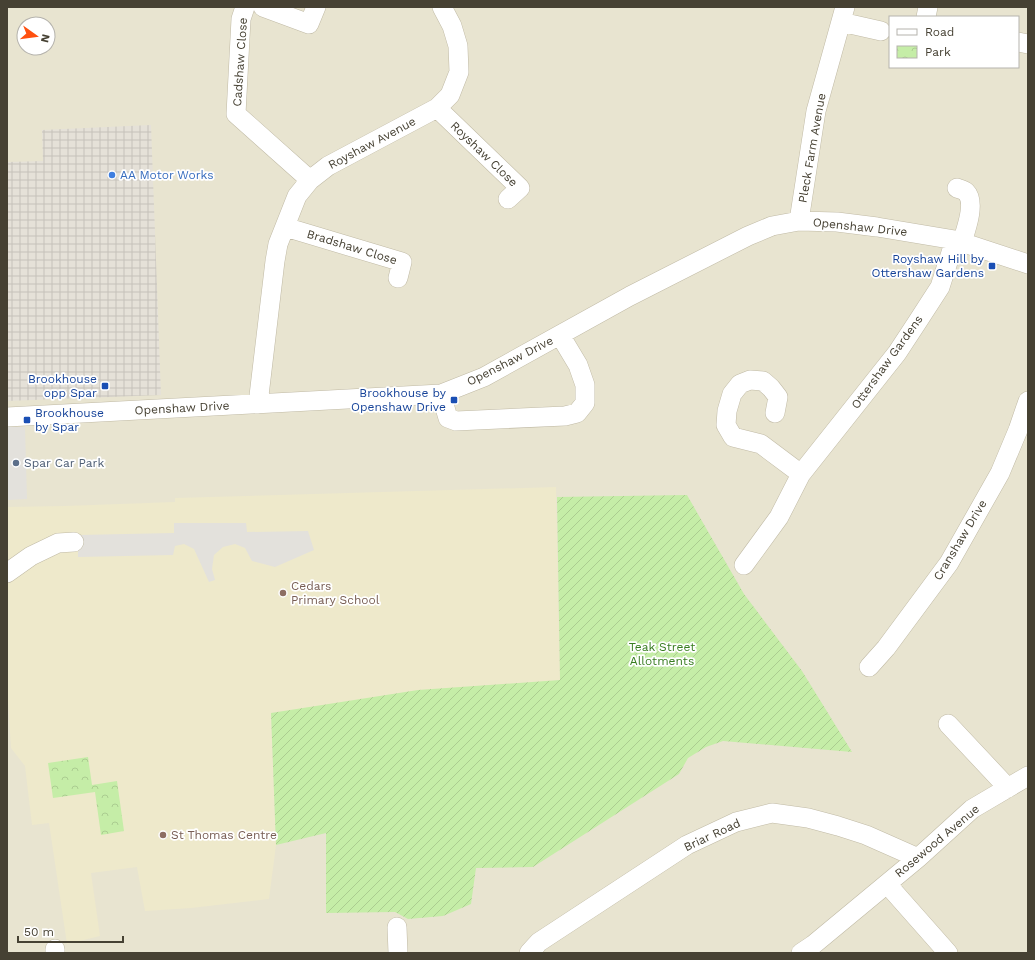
<svg xmlns="http://www.w3.org/2000/svg" width="1035" height="960" font-family="'Work Sans',sans-serif">
	<style>
		.residential { fill: #e8e4d0; fill-rule: evenodd }
		.industrial { fill: url(#industrial-grid) }
		.education { fill: #eee9cb }
		.park { fill: url(#park-crowns) }
		.garden { fill: url(#garden-furrows) }
		.parking { fill: #e3e1dc }
		.lines { fill: none; stroke-linecap: round; stroke-linejoin: round }
		.minor-casing { stroke: #c0baa5; stroke-width: 20 }
		.minor { stroke: #fff; stroke-width: 19 }
		.shop-dot { fill: #3f7fe0; stroke: #fff; stroke-width: 1.5 }
		.transit-dot { fill: #1a4fb4; stroke: #fff; stroke-width: 1.5 }
		.service-dot { fill: #5c6f8a; stroke: #fff; stroke-width: 1.5 }
		.education-dot { fill: #8d6e63; stroke: #fff; stroke-width: 1.5 }
		.labels { text-anchor: middle; stroke-width: 3.5; stroke-linejoin: round; paint-order: stroke }
		.street-label { font-size: 12px; fill: #464133; stroke: #fff }
		.shop-label { font-size: 12px; fill: #366cbe; stroke: #fff; text-anchor: start }
		.transit-label { font-size: 12px; fill: #164399; stroke: #fff; text-anchor: end }
		.service-label { font-size: 12px; fill: #4e5e75; stroke: #fff; text-anchor: start }
		.education-label { font-size: 12px; fill: #785e54; stroke: #fff; text-anchor: start }
		.park-label { font-size: 12px; fill: #387d20; stroke: #fff }
	</style>
	<defs>
		<pattern id="industrial-grid" width="8" height="8" patternUnits="userSpaceOnUse"><rect width="8" height="8" fill="#e5e1d8"/><path d="M0 4h8M4 0v8" fill="none" stroke="#c6c2ba"/></pattern>
		<pattern id="park-crowns" width="20" height="18" patternUnits="userSpaceOnUse"><rect width="20" height="18" fill="#c5eda7"/><path d="M2 6a3 3 0 1 1 6 0M12 15a3 3 0 1 1 6 0" fill="none" stroke="#abcc90"/></pattern>
		<pattern id="garden-furrows" width="10" height="10" patternUnits="userSpaceOnUse"><rect width="10" height="10" fill="#c5eda7"/><path d="M-1 1l2-2M0 10L10 0M9 11l2-2" fill="none" stroke="#abcc90"/></pattern>
	</defs>
	<rect width="100%" height="100%" fill="#f4f1e3"/>
	<path class="residential" d="M 7,7 L 1028,7 L 1028,953 L 7,953 ZM 890,17 L 1018,17 L 1018,67 L 890,67 ZM 24,24 L 48,24 L 48,48 L 24,48 Z"/>
	<path class="industrial" d="M 151,125 L 161,395 L 7,401 L 7,162 L 43,161 L 42,130 Z"/>
	<path class="education" d="M 556,487 L 560,680 L 271,713 L 276,845 L 269,899 L 191,908 L 145,911 L 137,867 L 91,873 L 100,936 L 67,944 L 49,823 L 32,825 L 25,766 L 11,748 L 7,685 L 7,507 L 65,506 L 175,502 L 175,498 Z"/>
	<path class="park" d="M 88,757 L 92,785 L 117,781 L 124,831 L 101,835 L 95,792 L 53,798 L 48,763 Z"/>
	<path class="garden" d="M 687,495 L 744,594 L 802,671 L 852,752 L 723,741 L 706,747 L 688,758 L 679,774 L 533,867 L 476,868 L 471,904 L 443,916 L 408,919 L 395,912 L 326,913 L 326,833 L 276,845 L 271,713 L 418,690 L 560,680 L 557,497 Z"/>
	<path class="parking" d="M 7,427 L 25,427 L 27,499 L 7,500 Z
		M 174,523 L 246,523 L 247,532 L 308,531 L 314,550 L 275,567 L 252,561 L 245,548 L 235,544 L 223,547 L 214,555 L 212,569 L 215,580 L 209,582 L 194,549 L 184,544 L 175,546 L 173,555 L 78,557 L 78,535 L 174,533 Z"/>
	<g class="lines">
		<g class="minor-casing">
			<path id="minor" d="M 245,7 L 241,19 L 236,114 L 310,180
				M 263,7 L 309,24 L 316,7
				M 926,17 L 928,7
				M 841,22 L 881,31
				M 1018,42 L 1028,44
				M 437,108 L 520,188 L 508,199
				M 957,188 C 959,189 964,190 966,192 C 976,202 966,230 962,242
				M 799,221 L 816,111 L 845,7
				M 285,227 L 402,262 L 398,278
				M 441,394 L 448,418 L 456,421 L 565,416 L 577,413 L 585,403 L 585,385 L 578,365 L 560,335
				M 258,404 L 275,261 L 278,244 L 297,196 L 310,180 L 328,166 L 437,108 L 450,95 L 459,72 L 458,46 L 452,26 L 442,7
				M 775,413 L 778,397 L 771,388 L 763,381 L 750,380 L 740,384 L 732,394 L 727,411 L 726,425 L 733,437 L 761,444 L 801,474
				M 7,417 L 441,394 L 484,377 L 630,296 L 748,236 L 772,226 L 799,221 L 837,222 L 877,227 L 955,240 L 1028,264
				M 744,565 L 779,517 L 801,474 L 897,353 L 918,321 L 940,287 L 955,240
				M 7,573 L 31,556 L 58,543 L 74,542
				M 869,667 L 886,648 L 949,563 L 1000,473 L 1018,430 L 1028,401
				M 948,724 L 1008,788
				M 887,884 L 948,953
				M 397,927 L 398,953
				M 55,949 L 55,953
				M 529,953 L 539,942 L 687,845 L 736,822 L 772,813 L 808,818 L 838,826 L 866,835 L 918,858
				M 801,953 L 813,945 L 918,858 L 972,809 L 1028,776"/>
		</g>
		<use href="#minor" class="minor"/>
	</g>
	<circle class="shop-dot" cx="112" cy="175" r="4"/>
	<g class="transit-dot">
		<rect x="988" y="262" width="8" height="8" rx="2"/>
		<rect x="101" y="382" width="8" height="8" rx="2"/>
		<rect x="450" y="396" width="8" height="8" rx="2"/>
		<rect x="23" y="416" width="8" height="8" rx="2"/>
	</g>
	<circle class="service-dot" cx="16" cy="463" r="4"/>
	<g class="education-dot">
		<circle cx="283" cy="593" r="4"/>
		<circle cx="163" cy="835" r="4"/>
	</g>
	<g class="labels">
		<g class="street-label">
			<text transform="translate(240 62) rotate(-86)" y="4">Cadshaw Close</text>
			<text transform="translate(372 143) rotate(-28)" y="4">Royshaw Avenue</text>
			<text transform="translate(812 148) rotate(-80)" y="4">Pleck Farm Avenue</text>
			<text transform="translate(484 154) rotate(44)" y="4">Royshaw Close</text>
			<text transform="translate(860 227) rotate(6)" y="4">Openshaw Drive</text>
			<text transform="translate(352 247) rotate(17)" y="4">Bradshaw Close</text>
			<text transform="translate(510 361) rotate(-27)" y="4">Openshaw Drive</text>
			<text transform="translate(887 362) rotate(-54)" y="4">Ottershaw Gardens</text>
			<text transform="translate(182 408) rotate(-3)" y="4">Openshaw Drive</text>
			<text transform="translate(960 540) rotate(-59)" y="4">Cranshaw Drive</text>
			<text transform="translate(712 835) rotate(-25)" y="4">Briar Road</text>
			<text transform="translate(937 841) rotate(-40)" y="4">Rosewood Avenue</text>
		</g>
		<g class="shop-label">
			<text x="120" y="179">AA Motor Works</text>
		</g>
		<g class="transit-label">
			<text x="984" y="263">Royshaw Hill by<tspan x="984" dy="14">Ottershaw Gardens</tspan></text>
			<text x="97" y="383">Brookhouse<tspan x="97" dy="14">opp Spar</tspan></text>
			<text x="446" y="397">Brookhouse by<tspan x="446" dy="14">Openshaw Drive</tspan></text>
			<text x="35" y="417" text-anchor="start">Brookhouse<tspan x="35" dy="14">by Spar</tspan></text>
		</g>
		<g class="service-label">
			<text x="24" y="467">Spar Car Park</text>
		</g>
		<g class="education-label">
			<text x="291" y="590">Cedars<tspan x="291" dy="14">Primary School</tspan></text>
			<text x="171" y="839">St Thomas Centre</text>
		</g>
		<g class="park-label">
			<text x="662" y="651">Teak Street<tspan x="662" dy="14">Allotments</tspan></text>
		</g>
	</g>
	<rect width="1035" height="960" fill="none" stroke="#464133" stroke-width="16"/>
	<rect x="889" y="16" width="130" height="52" fill="#ffffff" stroke="#b5b3ad"/>
	<rect x="897" y="29" width="20" height="6" fill="#ffffff" stroke="#b5b3ad"/>
	<text x="925" y="36" font-size="12" fill="#464133">Road</text>
	<rect x="897" y="46" width="20" height="12" fill="url(#park-crowns)" stroke="#b5b3ad"/>
	<text x="925" y="56" font-size="12" fill="#464133">Park</text>
	<g transform="translate(36 36) rotate(104)"><circle r="19" fill="#ffffff" stroke="#b5b3ad"/>
	<path d="M0-3L7 15L0 10L-7 15Z" fill="#ff500f"/>
	<text y="-6" font-size="11" font-weight="bold" text-anchor="middle" fill="#464133">N</text>
	</g>
	<path d="M18 936v6h105v-6" fill="none" stroke="#464133" stroke-width="2"/>
	<text x="24" y="936" font-size="12" fill="#464133" stroke="#ffffff" stroke-width="3" paint-order="stroke">50 m</text>
</svg>
